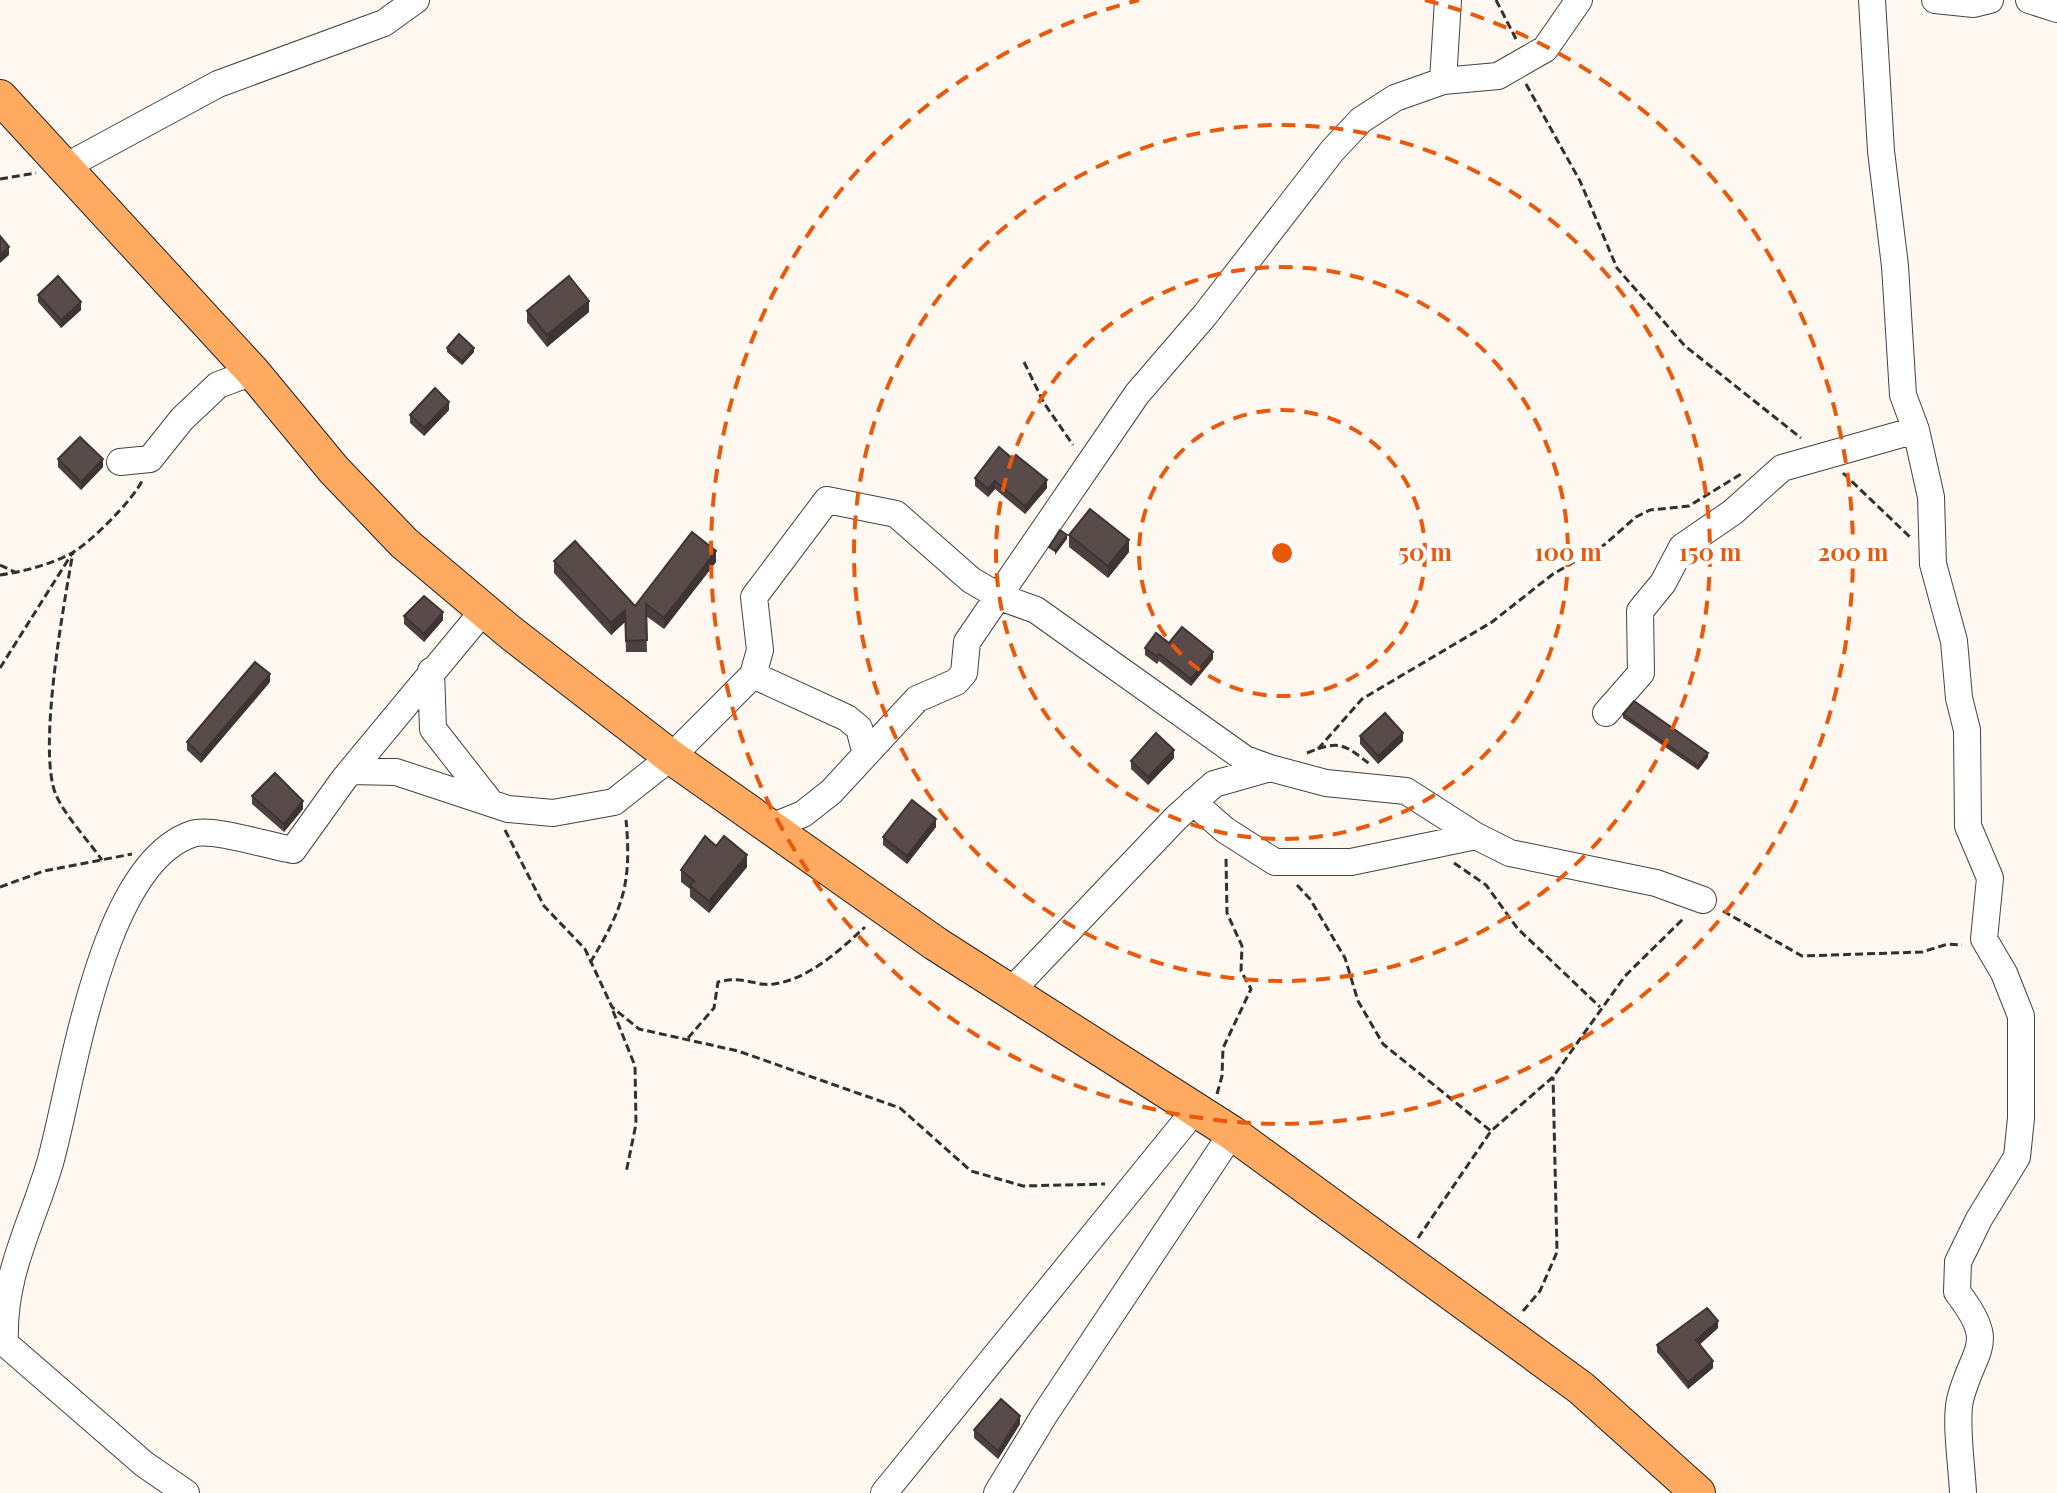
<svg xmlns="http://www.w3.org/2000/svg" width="2057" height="1493" font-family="'Playfair Display',serif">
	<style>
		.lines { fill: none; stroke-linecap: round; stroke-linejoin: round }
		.minor-casing { stroke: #424242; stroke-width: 28 }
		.major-casing { stroke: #202020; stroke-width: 36 }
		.path { stroke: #313131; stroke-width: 3; stroke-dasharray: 8 4; stroke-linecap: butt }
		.minor { stroke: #fff; stroke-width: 26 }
		.major { stroke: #ffa961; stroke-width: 34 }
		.wall { fill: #4d4040 }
		.shaded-wall { fill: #3e3434 }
		.building { fill: #594b4a; stroke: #3e3434; stroke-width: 2 }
		.ring { fill: none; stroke: #e8590c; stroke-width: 4; stroke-dasharray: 14 10 }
		.centre { fill: #e8590c; stroke: #fff; stroke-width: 4 }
		.ring-label { font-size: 24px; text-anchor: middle; font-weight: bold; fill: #e8590c; stroke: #fff; stroke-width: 8; stroke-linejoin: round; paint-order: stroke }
	</style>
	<rect width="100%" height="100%" fill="#fff8f1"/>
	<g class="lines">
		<g class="minor-casing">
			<path id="minor" d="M 1872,0 L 1881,151 L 1895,266 L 1903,395 L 1916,430 L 1931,497 L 1933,564 L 1954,641 L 1959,698 L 1967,730 L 1968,826 L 1990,878 L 1984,939 L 2004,973 L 2021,1016 L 2021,1118 L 2017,1157 L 1979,1219 L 1958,1262 L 1957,1292 C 1999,1346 1973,1347 1960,1400 C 1955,1423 1962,1467 1963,1493
				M 1935,0 L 1974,4 L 1990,0
				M 2029,0 L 2057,9
				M 1443,81 L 1448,0
				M 63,168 L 218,84 L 384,23 L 416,0
				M 120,462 L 150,459 L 182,419 L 218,385 L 253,372
				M 431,671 L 433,729 L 491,803
				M 753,675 L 847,718 L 859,728 L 866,754
				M 1606,713 L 1641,673 L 1640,611 L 1663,583 L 1682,547 L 1733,512 L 1782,468 L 1916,430
				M 351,771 L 396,772 L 508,809 L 553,813 L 614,802 L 671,757 L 753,675 L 760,650 L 754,597 L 827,500 L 896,514 L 971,580 L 1000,597 L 1036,610 L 1245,759 L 1270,768
				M 1193,802 L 1225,830 L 1275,862 L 1351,862 L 1476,836 L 1510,853 L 1656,883 L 1703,900
				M 771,827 L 803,814 L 831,792 L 917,699 L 956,682 L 964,673 L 967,642 L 1137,394 L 1205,315 L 1332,151 L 1361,120 L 1395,98 L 1443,81 L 1498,76 L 1545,49 L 1579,0
				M 1010,992 L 1176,818 L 1214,784 L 1270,768 L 1326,783 L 1406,791 L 1476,836
				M 0,1339 L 144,1464 L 186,1493
				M 5,1344 C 2,1275 31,1227 50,1163 C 73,1082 100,865 192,834 C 212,827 268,846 293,850 L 344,779 L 484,610
				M 884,1493 L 1195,1110
				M 997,1493 L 1045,1414 L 1232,1133"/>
		</g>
		<g class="major-casing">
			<path id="major" d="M 0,97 L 253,372 L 334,470 L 404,543 L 511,633 L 671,757 L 936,944 L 1232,1133 L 1581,1388 L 1698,1493"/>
		</g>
		<path class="path" d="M 1496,0 L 1516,39
			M 1526,84 L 1580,181 L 1617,268 L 1685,346 L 1801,438
			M 0,179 L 36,173
			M 1024,362 L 1044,403 L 1073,445
			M 1843,473 L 1910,537
			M 0,565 L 17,573
			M 0,575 C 23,572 51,564 72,553 C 91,542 132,501 142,481
			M 0,668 L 73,552 C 64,604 37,750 56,795 C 66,817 87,839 102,860
			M 1318,749 L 1362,699 L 1492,622 L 1553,574 L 1604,545 L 1636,517 L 1650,510 L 1689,506 L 1741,474
			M 1307,753 C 1340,739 1345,745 1371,765
			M 505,830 L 544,906 L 585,949 L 612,1007 L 639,1029 L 738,1051 L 900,1108 L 971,1171 L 1023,1186 L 1105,1184
			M 1454,863 L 1486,885 L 1518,929 L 1600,1007
			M 1297,885 L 1310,899 L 1345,958 L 1358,1001 L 1383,1044 L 1491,1131
			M 0,887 L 44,871 L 132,854
			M 1723,911 L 1802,956 L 1922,952 L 1948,944 L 1962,945
			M 590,963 C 623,908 632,884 626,820
			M 613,1011 L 635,1066 L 636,1124 L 626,1173
			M 688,1038 L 714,1008 L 718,982 C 746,975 755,987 774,984 C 809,979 840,950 865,927
			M 1217,1094 L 1222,1076 L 1223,1048 L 1251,989 L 1241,971 L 1242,946 L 1227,913 L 1226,858
			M 1418,1238 L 1491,1131 L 1553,1077 L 1625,976 L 1685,917
			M 1523,1311 L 1540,1291 L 1557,1252 L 1553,1077"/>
		<use href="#minor" class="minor"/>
		<use href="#major" class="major"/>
	</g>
	<path class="wall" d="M 38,295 L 81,310 L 61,328 L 38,302 Z
		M 527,311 L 589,312 L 547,347 L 527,322 Z
		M 447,348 L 474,352 L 462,365 L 447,352 Z
		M 449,410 L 424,436 L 410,423 L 410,415 Z
		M 58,459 L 103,467 L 81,490 L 58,467 Z
		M 1013,459 L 1047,488 L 1025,514 L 995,489 L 988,497 L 975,486 L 975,478 Z
		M 1069,535 L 1129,552 L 1108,578 L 1069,547 Z
		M 554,561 L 635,606 L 716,562 L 664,629 L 646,616 L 647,652 L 626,652 L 625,622 L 611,635 L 554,573 Z
		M 404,616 L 443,620 L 424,642 L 404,624 Z
		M 1169,643 L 1213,659 L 1191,686 L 1159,661 L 1157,664 L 1145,655 L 1145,648 Z
		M 270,682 L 201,763 L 187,750 L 187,742 Z
		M 1623,714 L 1708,757 L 1698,770 L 1623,718 Z
		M 1360,736 L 1403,741 L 1378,764 L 1360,744 Z
		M 1174,758 L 1148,785 L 1131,769 L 1131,761 Z
		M 252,796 L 303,809 L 284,832 L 252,804 Z
		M 936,827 L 907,864 L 883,845 L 883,837 Z
		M 716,846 L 747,867 L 709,913 L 690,897 L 690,889 L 681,882 L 681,870 Z
		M 1718,1328 L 1699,1345 L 1713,1368 L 1688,1389 L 1657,1352 L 1657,1345 Z
		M 1020,1424 L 998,1459 L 974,1438 L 974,1430 Z"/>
	<path class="shaded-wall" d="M 9,247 L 9,255 L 0,263 L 0,255 Z
		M 589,301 L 589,312 L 547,347 L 547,335 Z
		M 81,302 L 81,310 L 61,328 L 61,320 Z
		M 474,348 L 474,352 L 462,365 L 462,361 Z
		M 449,402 L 449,410 L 424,436 L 424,428 Z
		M 103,459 L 103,467 L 81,490 L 81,482 Z
		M 1047,480 L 1047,488 L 1025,514 L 1025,506 Z
		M 995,481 L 995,489 L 988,497 L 988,489 Z
		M 1067,535 L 1067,539 L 1055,555 L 1055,551 Z
		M 1129,540 L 1129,552 L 1108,578 L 1108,566 Z
		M 716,551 L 716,562 L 664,629 L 664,618 Z
		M 625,610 L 625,622 L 611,635 L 611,623 Z
		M 443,612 L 443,620 L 424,642 L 424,634 Z
		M 1213,652 L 1213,659 L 1191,686 L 1191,679 Z
		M 270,674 L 270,682 L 201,763 L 201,755 Z
		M 1403,733 L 1403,741 L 1378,764 L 1378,756 Z
		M 1174,750 L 1174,758 L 1148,785 L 1148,777 Z
		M 1708,753 L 1708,757 L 1698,770 L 1698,766 Z
		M 303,801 L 303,809 L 284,832 L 284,824 Z
		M 936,819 L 936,827 L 907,864 L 907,856 Z
		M 747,855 L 747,867 L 709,913 L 709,901 Z
		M 1718,1321 L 1718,1328 L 1696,1348 L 1696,1340 Z
		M 1713,1361 L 1713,1368 L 1688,1389 L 1688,1382 Z
		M 1020,1416 L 1020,1424 L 998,1459 L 998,1451 Z"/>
	<path class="building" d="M 0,236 L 9,247 L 0,255 Z
		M 58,276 L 81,302 L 61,320 L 38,295 Z
		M 569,276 L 589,301 L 547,335 L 527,311 Z
		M 459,334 L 474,348 L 462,361 L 447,348 Z
		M 435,388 L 449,402 L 424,428 L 410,415 Z
		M 80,437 L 103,459 L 81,482 L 58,459 Z
		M 999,447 L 1013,459 L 1016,455 L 1047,480 L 1025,506 L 995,481 L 988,489 L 975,478 Z
		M 1090,509 L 1129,540 L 1108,566 L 1069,535 Z
		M 1060,530 L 1067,535 L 1055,551 L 1049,547 Z
		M 692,532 L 716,551 L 664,618 L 646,604 L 647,640 L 626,641 L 625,610 L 611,623 L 554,561 L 575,541 L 635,606 Z
		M 424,596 L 443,612 L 424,634 L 404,616 Z
		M 1182,627 L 1213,652 L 1191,679 L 1159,654 L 1157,657 L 1145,648 L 1156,633 L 1169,643 Z
		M 255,662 L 270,674 L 201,755 L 187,742 Z
		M 1634,701 L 1708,753 L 1698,766 L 1623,714 Z
		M 1385,713 L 1403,733 L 1378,756 L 1360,736 Z
		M 1156,733 L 1174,750 L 1148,777 L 1131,761 Z
		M 275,773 L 303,801 L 284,824 L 252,796 Z
		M 912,800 L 936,819 L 907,856 L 883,837 Z
		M 705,836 L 716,846 L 724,836 L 747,855 L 709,901 L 690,886 L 694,881 L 681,870 Z
		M 1707,1308 L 1718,1321 L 1696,1340 L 1713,1361 L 1688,1382 L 1657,1345 Z
		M 1001,1399 L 1020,1416 L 998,1451 L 974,1430 Z"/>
	<g class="ring">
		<circle cx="1282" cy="553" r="143"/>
		<circle cx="1282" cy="553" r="286"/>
		<circle cx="1282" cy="553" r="428"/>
		<path d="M1425 0A571 571 0 1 1 1139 0"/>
	</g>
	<circle cx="1282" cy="553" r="12" class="centre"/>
	<g class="ring-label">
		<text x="1425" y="561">50 m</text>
		<text x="1568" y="561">100 m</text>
		<text x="1710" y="561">150 m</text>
		<text x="1853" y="561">200 m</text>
	</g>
</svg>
